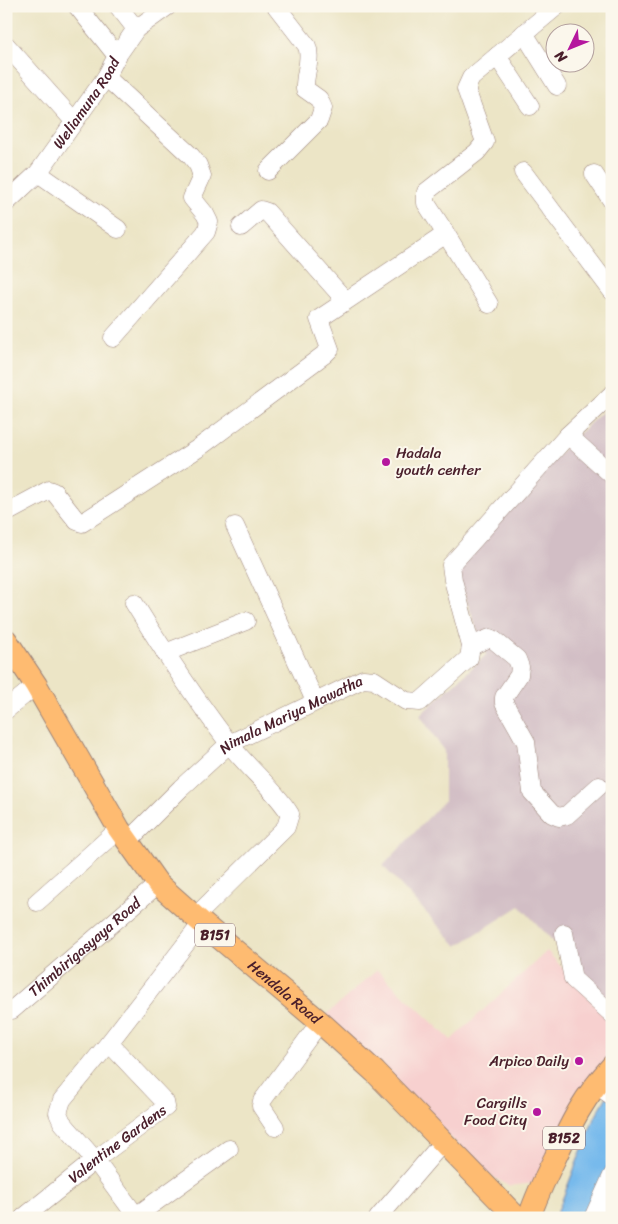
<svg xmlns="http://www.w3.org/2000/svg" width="618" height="1224" font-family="Sriracha,sans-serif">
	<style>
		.built { fill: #f7d0cf }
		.industrial { fill: #d2bec5 }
		.water { fill: #77baec; stroke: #606c8c }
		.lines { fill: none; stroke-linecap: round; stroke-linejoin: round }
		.minor-casing { stroke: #9b8278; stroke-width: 19 }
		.major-casing { stroke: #9b8278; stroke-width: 24 }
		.minor { stroke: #fff; stroke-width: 18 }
		.major { stroke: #febb71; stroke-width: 22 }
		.poi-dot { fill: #b5179e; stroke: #fbf7ec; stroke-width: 2 }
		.labels { text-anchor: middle; stroke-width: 4; stroke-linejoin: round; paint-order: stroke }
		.shield { fill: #fbf7ec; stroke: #7f6065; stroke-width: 1 }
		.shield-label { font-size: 14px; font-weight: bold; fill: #4a1f2b }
		.street-label { font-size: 15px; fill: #4a1f2b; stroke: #fbf7ec }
		.poi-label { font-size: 15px; fill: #4a1f2b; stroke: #fbf7ec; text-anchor: end }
	</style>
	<rect width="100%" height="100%" fill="#fbf7ec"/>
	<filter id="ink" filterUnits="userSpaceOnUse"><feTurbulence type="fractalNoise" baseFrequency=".02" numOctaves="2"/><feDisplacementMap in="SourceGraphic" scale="10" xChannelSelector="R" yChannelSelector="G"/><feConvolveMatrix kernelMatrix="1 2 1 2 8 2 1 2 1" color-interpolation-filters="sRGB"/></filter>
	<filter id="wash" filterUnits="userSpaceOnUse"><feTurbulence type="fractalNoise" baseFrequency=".0096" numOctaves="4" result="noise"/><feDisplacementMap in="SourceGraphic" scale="20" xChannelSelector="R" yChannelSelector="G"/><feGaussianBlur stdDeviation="1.12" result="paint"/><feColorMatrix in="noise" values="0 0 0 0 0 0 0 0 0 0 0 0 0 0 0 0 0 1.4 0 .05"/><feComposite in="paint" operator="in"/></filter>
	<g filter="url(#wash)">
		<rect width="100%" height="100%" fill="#ece5c6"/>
		<path class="built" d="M 547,951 L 612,1023 L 612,1057 L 534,1183 L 509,1186 L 488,1174 L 325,1016 L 377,970 L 451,1040 Z"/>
		<path class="industrial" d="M 612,403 L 612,1004 L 520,906 L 457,946 L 383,866 L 444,801 L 444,751 L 420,715 L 486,655 L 459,579 L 458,567 L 573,439 Z"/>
		<path class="water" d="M 612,1087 L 612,1155 L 587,1218 L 555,1218 L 593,1121 Z"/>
	</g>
	<g filter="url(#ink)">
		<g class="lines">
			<g class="minor-casing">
				<g id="minor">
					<path d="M 77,6 L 117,56"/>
					<path d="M 118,6 L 136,29"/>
					<path d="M 524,33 L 557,86"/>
					<path d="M 6,45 L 74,121"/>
					<path d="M 497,56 L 530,106"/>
					<path d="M 106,77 L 191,156 L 198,165 L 202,176 L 192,198 L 205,214 L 209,222 L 206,232 L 113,338"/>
					<path d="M 268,171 L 319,120 L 323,108 L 319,99 L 305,89 C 304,75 312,59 307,46 L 276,6"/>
					<path d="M 523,172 L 612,291"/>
					<path d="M 38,173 L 118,229"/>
					<path d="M 594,174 L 612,201"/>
					<path id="s1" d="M 6,203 L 38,173 L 106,77 L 117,56 L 136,29 L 168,6"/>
					<path d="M 241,227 L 261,210 L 267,212 L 345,300"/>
					<path d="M 446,234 L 489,304"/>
					<path d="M 568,435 L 612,475"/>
					<path d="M 6,513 L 49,490 L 54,492 L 77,521 L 82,523 L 197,449 L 325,354 L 330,349 L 319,319 L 446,234 L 426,203 L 426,192 L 477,152 L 485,142 L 466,89 L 471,78 L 557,6"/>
					<path d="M 235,526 L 315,701"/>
					<path d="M 134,603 C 163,650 194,697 228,742 C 247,768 273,787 290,814 L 286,827 L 195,917"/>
					<path d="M 471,646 L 490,638 L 494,640 L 517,659 L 520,667 L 519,675 L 504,697 L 504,703 L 526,742 L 532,792 L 552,814 L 559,817 L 567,815 L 599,786"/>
					<path d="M 165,653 L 246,621"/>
					<path d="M 6,710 L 36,685"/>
					<path id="s2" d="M 127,842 L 181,788 L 229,744 L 363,679 L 374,680 L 406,701 L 420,702 L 469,658 L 471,646 L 453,580 L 451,565 L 568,435 L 612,394"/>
					<path d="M 37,902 L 119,829"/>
					<path d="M 564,933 L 573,979 L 612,1014"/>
					<path id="s3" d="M 12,1010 L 158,884"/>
					<path d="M 109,1043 L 62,1100 L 58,1113 L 62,1122 L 95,1160 L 136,1216 L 229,1149"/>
					<path d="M 595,1084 L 612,1096"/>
					<path d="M 275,1127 L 261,1106 L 262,1101 L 320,1022"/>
					<path id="s4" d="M 23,1218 L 95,1160 L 166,1107 L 165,1102 L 109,1043 L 202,923"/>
					<path d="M 378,1218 L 443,1142"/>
					<path d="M 593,1218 L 612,1176"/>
				</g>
			</g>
			<g class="major-casing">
				<g id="major">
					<path id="s5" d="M 6,640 L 36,685 L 119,829 L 158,884 L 202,923 L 320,1022 L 375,1072 L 517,1218"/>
					<path d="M 529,1218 C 536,1197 545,1178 555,1158 C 572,1121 584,1097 612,1066"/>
				</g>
			</g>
			<use href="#minor" class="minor"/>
			<use href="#major" class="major"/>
		</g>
	</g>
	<g class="poi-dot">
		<circle cx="386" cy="462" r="5"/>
		<circle cx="579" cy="1061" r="5"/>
		<circle cx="537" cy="1112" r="5"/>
	</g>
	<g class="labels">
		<g class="shield">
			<rect x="195" y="923.5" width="40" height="23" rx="4"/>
			<rect x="543" y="1126.5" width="42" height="23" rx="4"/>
		</g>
		<g class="shield-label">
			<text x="215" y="940">B151</text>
			<text x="564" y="1143">B152</text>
		</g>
		<g class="street-label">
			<text dy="5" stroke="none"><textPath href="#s1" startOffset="129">Weliamuna Road</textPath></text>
			<text dy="5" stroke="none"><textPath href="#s2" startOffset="210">Nimala Mariya Mawatha</textPath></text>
			<text dy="5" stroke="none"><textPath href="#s3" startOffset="96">Thimbirigasyaya Road</textPath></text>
			<text dy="5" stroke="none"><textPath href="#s5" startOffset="454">Hendala Road</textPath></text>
			<text dy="5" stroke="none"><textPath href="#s4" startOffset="120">Valentine Gardens</textPath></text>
		</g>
		<g class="poi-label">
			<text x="396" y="458" text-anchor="start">Hadala<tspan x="396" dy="17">youth center</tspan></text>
			<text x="569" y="1066">Arpico Daily</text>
			<text x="527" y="1108">Cargills<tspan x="527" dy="17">Food City</tspan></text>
		</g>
	</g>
	<rect width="618" height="1224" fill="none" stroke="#fbf7ec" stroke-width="25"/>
	<g transform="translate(570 48) rotate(227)"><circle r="24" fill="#fbf7ec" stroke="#b4a19f"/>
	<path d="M0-4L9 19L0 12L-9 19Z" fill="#b5179e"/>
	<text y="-8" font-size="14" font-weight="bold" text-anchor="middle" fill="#4a1f2b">N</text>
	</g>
</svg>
